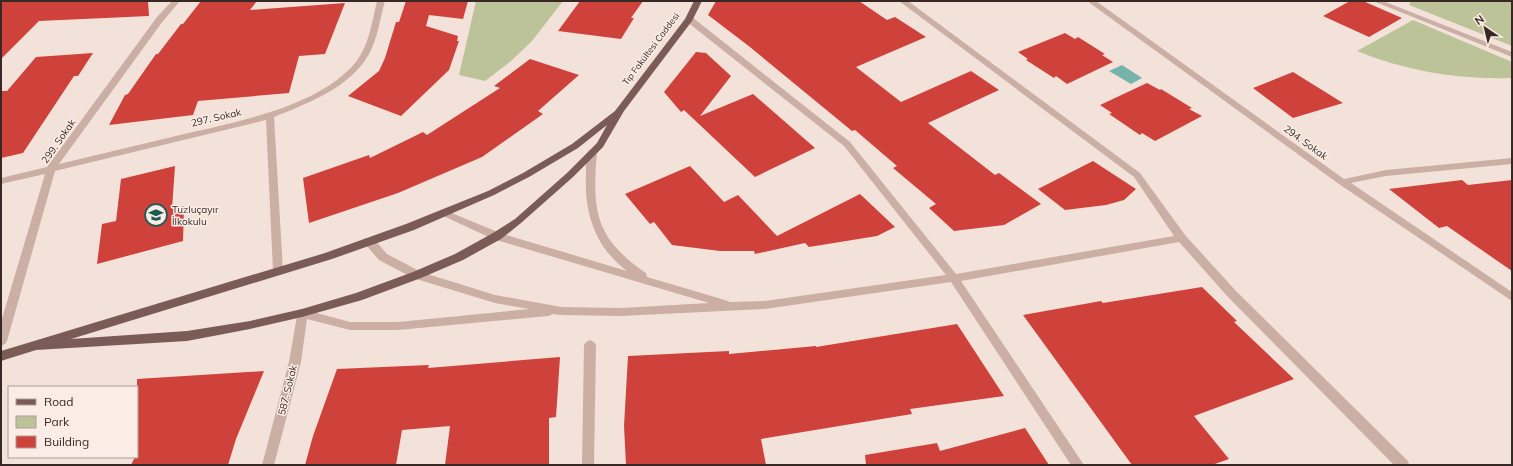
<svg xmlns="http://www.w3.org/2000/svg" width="1513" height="466" font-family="Mulish,sans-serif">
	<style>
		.green { fill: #bdc398 }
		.water { fill: #76b3a9 }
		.building { fill: #cf423b }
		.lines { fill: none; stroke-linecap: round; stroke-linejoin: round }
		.minor { fill: #ccafa4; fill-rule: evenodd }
		.major { fill: #7a5b56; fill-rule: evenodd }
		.labels { text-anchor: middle; stroke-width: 3; stroke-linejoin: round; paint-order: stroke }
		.far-street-label { font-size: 9px; fill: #372826; stroke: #fbede6 }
		.street-label { font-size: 10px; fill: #372826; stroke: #fbede6 }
		.poi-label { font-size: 10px; fill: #372826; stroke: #fbede6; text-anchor: start }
	</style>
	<rect width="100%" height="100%" fill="#f3e2d9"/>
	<path class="green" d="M 476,1 L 563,1 L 532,41 L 511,61 L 485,81 L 459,75 Z
		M 1411,1 L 1512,1 L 1512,46 L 1409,5 Z
		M 1413,20 L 1512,62 L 1512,78 C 1459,80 1406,71 1357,51 Z"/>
	<path class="water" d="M 1122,65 L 1142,78 L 1131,84 L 1109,71 Z"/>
	<path class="building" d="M 1,1 L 148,1 L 149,16 L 39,21 L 1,59 Z
		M 201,1 L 257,1 L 250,10 L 345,3 L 325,54 L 299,56 L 289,93 L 198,101 L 193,115 L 109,125 L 125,95 L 128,94 L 156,54 L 158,54 L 181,24 L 183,24 Z
		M 406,1 L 468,1 L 463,19 L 429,15 L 426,26 L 458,36 L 457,41 L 459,41 L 449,70 L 401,116 L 348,96 L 379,71 L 385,58 L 396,22 L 399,22 Z
		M 580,1 L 643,1 L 631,18 L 634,18 L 621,39 L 558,31 Z
		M 716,1 L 859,1 L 887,20 L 895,17 L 926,37 L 856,67 L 901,102 L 971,71 L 999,90 L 928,123 L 995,175 L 999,173 L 1041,204 L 1004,225 L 954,231 L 929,208 L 936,204 L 893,168 L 897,166 L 855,130 L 852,131 L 750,47 L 708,15 Z
		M 1350,1 L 1363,1 L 1402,18 L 1369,37 L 1323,16 Z
		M 1065,33 L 1075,39 L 1078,37 L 1105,54 L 1102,55 L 1113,62 L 1067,84 L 1056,76 L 1054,78 L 1026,60 L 1028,59 L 1018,52 Z
		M 696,52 L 706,53 L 731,76 L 700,116 L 753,94 L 815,148 L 755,177 L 684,110 L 681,112 L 664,92 Z
		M 93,53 L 78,76 L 74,76 L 23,153 L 1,158 L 1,91 L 7,91 L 36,57 Z
		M 530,59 L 579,75 L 538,111 L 543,114 L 482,157 L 398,193 L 309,223 L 303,178 L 369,155 L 370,158 L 423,132 L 427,135 L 500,88 L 494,86 Z
		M 1293,72 L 1343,103 L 1293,118 L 1253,88 Z
		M 1147,83 L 1160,90 L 1161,89 L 1192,108 L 1189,109 L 1202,116 L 1155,141 L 1142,133 L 1140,135 L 1109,114 L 1112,113 L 1100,105 Z
		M 1093,161 L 1136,189 L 1124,200 L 1106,205 L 1065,210 L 1038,189 Z
		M 175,166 L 172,209 L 184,206 L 183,241 L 97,264 L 102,224 L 116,221 L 121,179 Z
		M 690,166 L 724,202 L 738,195 L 777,236 L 860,194 L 895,227 L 877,236 L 809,247 L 805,243 L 755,254 L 754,251 L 720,251 L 672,245 L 654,222 L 650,224 L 625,194 Z
		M 1462,180 L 1468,185 L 1512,180 L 1512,271 L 1447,226 L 1439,228 L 1389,189 Z
		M 1202,287 L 1237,321 L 1234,322 L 1294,379 L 1194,416 L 1229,459 L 1212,465 L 1132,465 L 1023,315 L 1101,301 L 1103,303 Z
		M 957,324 L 1004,396 L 910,409 L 912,414 L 761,439 L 766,465 L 626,465 L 624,426 L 628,356 L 729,351 L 729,354 L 816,346 L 816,347 Z
		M 560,357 L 556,417 L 549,418 L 549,465 L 445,465 L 450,426 L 402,430 L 396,465 L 305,465 L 313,436 L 337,369 L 429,365 L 428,368 Z
		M 264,371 L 236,439 L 228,465 L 131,465 L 135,457 L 137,457 L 137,379 Z
		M 1025,428 L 1049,465 L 866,465 L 865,455 L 937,443 L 940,451 Z"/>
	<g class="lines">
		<path class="minor" d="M 172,1 L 180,1 L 163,21 L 59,164 C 99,154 140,145 180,135 C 234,122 317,108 355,63 C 369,46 372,22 377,1 L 385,1 C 380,18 378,38 369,54 C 350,88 308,103 274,117 L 283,271 L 282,274 L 274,274 L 273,271 L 266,120 L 55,171 L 7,341 L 5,344 L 1,346 L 1,322 L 45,174 L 1,184 L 1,178 L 47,167 L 157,17 Z
			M 899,1 L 908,1 L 1140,173 L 1185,235 L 1236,291 L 1408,461 L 1409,465 L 1394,465 L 1228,297 L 1179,242 L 961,281 L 1084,465 L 1071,465 L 951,282 L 765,309 L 621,316 L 561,315 L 553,314 L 548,316 L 398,330 L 350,330 L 307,319 L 301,362 L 274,465 L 262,465 L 289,362 L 298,310 L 302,309 L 350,322 L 398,322 L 529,309 L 495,303 L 413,278 L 379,260 L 365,244 L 364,241 L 365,238 L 373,238 L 387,254 L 421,272 L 495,295 L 561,307 L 621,308 L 709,303 L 493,239 L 441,215 L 439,213 L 444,210 L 447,211 L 500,233 L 627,271 C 595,247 584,213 586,174 C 586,167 585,157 589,150 L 595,150 L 597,152 C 592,211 595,238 646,273 L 647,277 L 725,300 L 730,302 L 765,301 L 946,275 L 844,146 L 686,21 L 686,17 L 692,17 L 850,142 L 956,274 L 1174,236 L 1134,177 Z
			M 1087,1 L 1096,1 L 1344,179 L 1386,170 L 1512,158 L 1512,164 L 1386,176 L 1351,183 L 1512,292 L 1512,301 L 1339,184 Z
			M 1373,1 L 1383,1 L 1512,52 L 1512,57 Z
			M 590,340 L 594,342 L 596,345 L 594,465 L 582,465 L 584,345 L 586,342 Z"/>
		<path class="major" d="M 694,1 L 702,1 L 692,21 L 624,111 L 603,147 L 573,177 L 521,223 L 501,239 L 463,260 L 421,278 L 362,300 L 302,317 L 250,329 L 187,341 L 36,350 L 1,361 L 1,351 L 325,253 L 406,224 L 488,191 L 523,173 L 572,144 L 615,111 L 685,19 ZM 607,125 L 597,143 L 567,173 L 515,219 L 493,233 L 455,254 L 413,272 L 356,293 L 302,309 L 250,321 L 187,331 L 71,339 L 332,259 L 414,230 L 494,195 L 529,177 L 578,148 Z"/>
	</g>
	<defs>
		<g id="school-ring" transform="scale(1.15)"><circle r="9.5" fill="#fbede6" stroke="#195c53" stroke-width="1.5"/><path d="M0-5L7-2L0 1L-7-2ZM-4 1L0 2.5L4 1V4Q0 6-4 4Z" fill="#195c53"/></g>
	</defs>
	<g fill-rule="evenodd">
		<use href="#school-ring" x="156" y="215"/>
	</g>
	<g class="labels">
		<g class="far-street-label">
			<text transform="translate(651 49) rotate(-53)" y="3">Tıp Fakültesi Caddesi</text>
		</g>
		<g class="street-label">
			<text transform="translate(216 117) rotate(-13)" y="4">297. Sokak</text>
			<text transform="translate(58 141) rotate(-55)" y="4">299. Sokak</text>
			<text transform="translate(1306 142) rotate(36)" y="4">294. Sokak</text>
			<text transform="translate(287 390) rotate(-76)" y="4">587. Sokak</text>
		</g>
		<g class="poi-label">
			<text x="172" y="213">Tuzluçayır<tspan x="172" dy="12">İlkokulu</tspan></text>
		</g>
	</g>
	<rect width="1513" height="466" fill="none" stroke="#372826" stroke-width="4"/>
	<rect x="8" y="386" width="130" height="72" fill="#fbede6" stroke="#ad9e99"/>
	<rect x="16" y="399" width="20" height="6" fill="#7a5b56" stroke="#ad9e99"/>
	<text x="44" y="406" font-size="12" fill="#372826">Road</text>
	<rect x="16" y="416" width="20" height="12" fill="#bdc398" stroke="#ad9e99"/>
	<text x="44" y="426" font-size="12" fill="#372826">Park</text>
	<rect x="16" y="436" width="20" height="12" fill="#cf423b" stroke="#ad9e99"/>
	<text x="44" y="446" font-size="12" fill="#372826">Building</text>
	<g transform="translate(1485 28) rotate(325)" stroke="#fbede6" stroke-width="3" paint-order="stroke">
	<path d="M0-3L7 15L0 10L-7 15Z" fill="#372826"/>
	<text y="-6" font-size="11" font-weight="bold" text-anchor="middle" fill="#372826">N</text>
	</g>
</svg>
